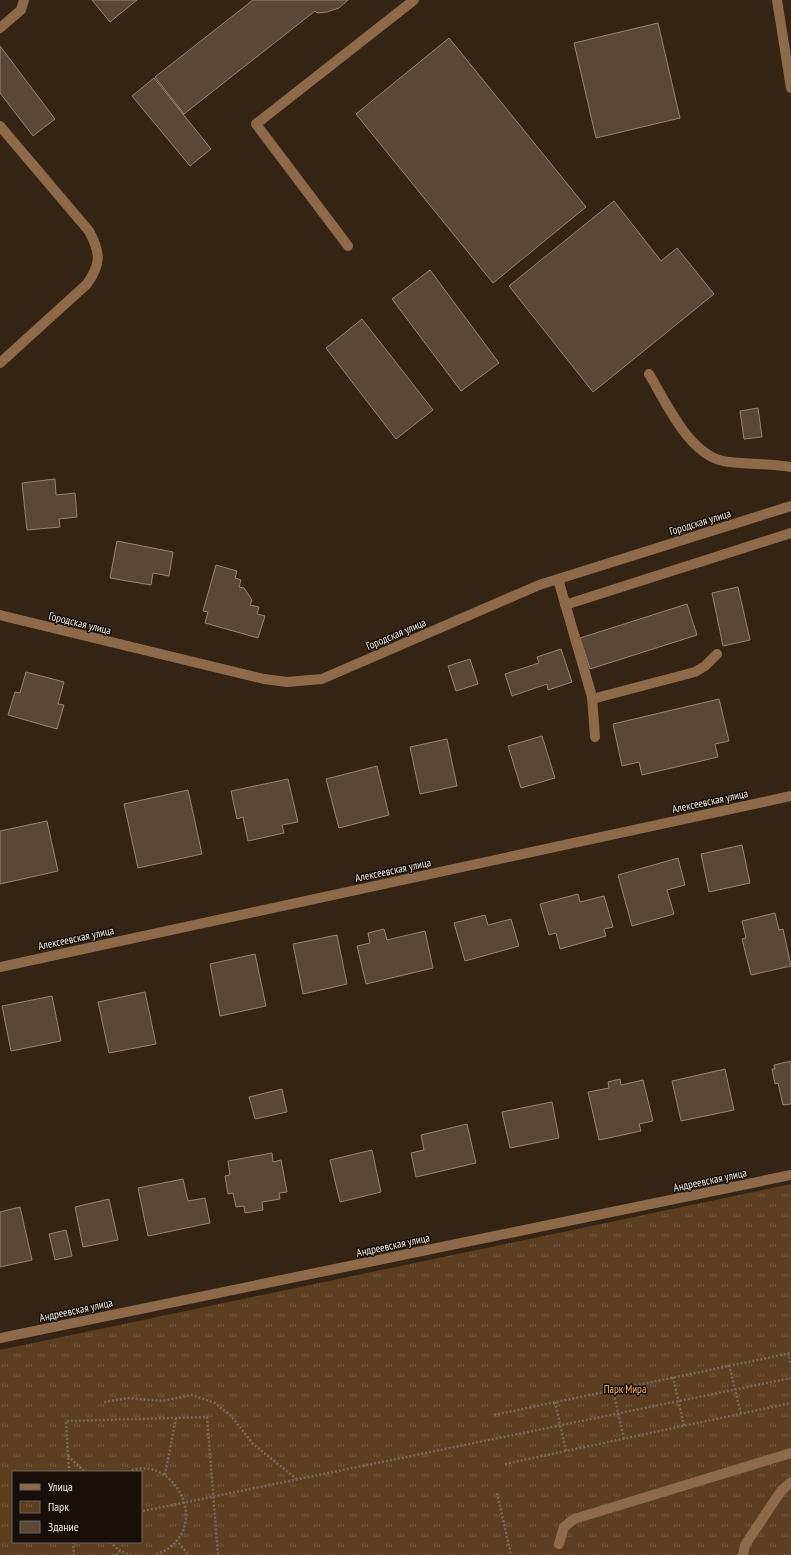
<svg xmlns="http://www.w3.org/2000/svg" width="791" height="1555" font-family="'PT Sans Narrow',sans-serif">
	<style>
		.park { fill: url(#park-tufts); fill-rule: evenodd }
		.building { fill: #5a4736; stroke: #998471 }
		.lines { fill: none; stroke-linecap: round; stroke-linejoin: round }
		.path { stroke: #77685a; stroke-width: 2.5; stroke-dasharray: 2 2; stroke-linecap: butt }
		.minor { stroke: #8d6a49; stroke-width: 10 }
		.labels { text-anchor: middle; stroke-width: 3; stroke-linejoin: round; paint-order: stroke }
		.street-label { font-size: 11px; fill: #f2e6dc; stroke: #170f08 }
		.park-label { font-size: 11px; fill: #f7b270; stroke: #170f08 }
	</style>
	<defs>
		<pattern id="park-tufts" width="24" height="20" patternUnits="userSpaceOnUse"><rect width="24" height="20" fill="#5c3e21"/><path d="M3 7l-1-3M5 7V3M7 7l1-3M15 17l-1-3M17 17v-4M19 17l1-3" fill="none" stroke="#745a41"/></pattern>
	</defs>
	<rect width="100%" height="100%" fill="#352414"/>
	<path class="park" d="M 791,1184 L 791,1555 L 0,1555 L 0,1350 ZM 13,1472 L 141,1472 L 141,1542 L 13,1542 Z"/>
	<path class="building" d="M 92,0 L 137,0 L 110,22 Z
		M 253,0 L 348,0 L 339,8 L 327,12 L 317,13 L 315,11 L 184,114 L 155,77 Z
		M 658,23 L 680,118 L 596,138 L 574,43 Z
		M 449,38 L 586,207 L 493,283 L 356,114 Z
		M 0,46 L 55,119 L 33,136 L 0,93 Z
		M 154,78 L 211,149 L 190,166 L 132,96 Z
		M 614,201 L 661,261 L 677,248 L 714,294 L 593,392 L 509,286 Z
		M 430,270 L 499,363 L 461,391 L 392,299 Z
		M 362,319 L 433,410 L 396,439 L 326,348 Z
		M 758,408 L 762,437 L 744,439 L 740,411 Z
		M 55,479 L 56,495 L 75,493 L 77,517 L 59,519 L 60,527 L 27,530 L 22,483 Z
		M 117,541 L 173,552 L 169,576 L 153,573 L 151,585 L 110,578 Z
		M 216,565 L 237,571 L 235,578 L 241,580 L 239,587 L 244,588 L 252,600 L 250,605 L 259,607 L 257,614 L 265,616 L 258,638 L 205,623 L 208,612 L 203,611 Z
		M 738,587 L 750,640 L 723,646 L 712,593 Z
		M 687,604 L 697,635 L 590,669 L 580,638 Z
		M 561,649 L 572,682 L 548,690 L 547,684 L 512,696 L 505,674 L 539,663 L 537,657 Z
		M 470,659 L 478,684 L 456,691 L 448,666 Z
		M 26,672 L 64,682 L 58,704 L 64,705 L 57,729 L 8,715 L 15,692 L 20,693 Z
		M 719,699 L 729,741 L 715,744 L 718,757 L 642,775 L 639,762 L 622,766 L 613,724 Z
		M 542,736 L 555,778 L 521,788 L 508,746 Z
		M 447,739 L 457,786 L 420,794 L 410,747 Z
		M 377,766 L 389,815 L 339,828 L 326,779 Z
		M 288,779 L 298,822 L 282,825 L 284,833 L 248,841 L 243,817 L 237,819 L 231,791 Z
		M 188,790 L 202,854 L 138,868 L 124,804 Z
		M 47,821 L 58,871 L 0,884 L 0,831 Z
		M 742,845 L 750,883 L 709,892 L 701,854 Z
		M 678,858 L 685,885 L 667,890 L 674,914 L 632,926 L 618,875 Z
		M 578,894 L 580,902 L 604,896 L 613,927 L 604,929 L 606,936 L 560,949 L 556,933 L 549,935 L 540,904 Z
		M 775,913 L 779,930 L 783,929 L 791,966 L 751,975 L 742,939 L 746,938 L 742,921 Z
		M 485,915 L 488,925 L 511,919 L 519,946 L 465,961 L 454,923 Z
		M 384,929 L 387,940 L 425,931 L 433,968 L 366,984 L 357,946 L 370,943 L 368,933 Z
		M 337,935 L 347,984 L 303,994 L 293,944 Z
		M 255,954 L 266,1006 L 220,1016 L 210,964 Z
		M 145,992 L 156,1044 L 109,1053 L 98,1002 Z
		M 52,996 L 61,1041 L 11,1051 L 2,1006 Z
		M 791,1061 L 791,1104 L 783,1105 L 778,1083 L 775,1084 L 772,1069 L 775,1069 L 774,1065 Z
		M 725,1069 L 734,1110 L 681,1121 L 672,1081 Z
		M 620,1079 L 621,1085 L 643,1080 L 653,1121 L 639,1124 L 641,1131 L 599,1140 L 588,1092 L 609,1088 L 608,1082 Z
		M 282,1089 L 287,1112 L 255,1119 L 249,1097 Z
		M 552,1102 L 559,1138 L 510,1148 L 502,1112 Z
		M 467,1124 L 476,1163 L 416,1177 L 411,1153 L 424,1150 L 421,1135 Z
		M 372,1150 L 381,1192 L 340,1202 L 330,1160 Z
		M 272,1153 L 273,1162 L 281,1160 L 287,1192 L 279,1193 L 280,1199 L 262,1202 L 263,1210 L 245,1213 L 244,1206 L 236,1207 L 233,1193 L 228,1194 L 225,1176 L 230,1175 L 228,1161 Z
		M 183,1179 L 188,1201 L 205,1198 L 210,1223 L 148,1236 L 138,1188 Z
		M 109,1199 L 118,1240 L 83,1247 L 75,1207 Z
		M 20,1207 L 32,1260 L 0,1267 L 0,1212 Z
		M 66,1230 L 72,1256 L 55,1260 L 49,1234 Z"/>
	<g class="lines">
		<path class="path" d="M 788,1353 L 791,1365
			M 729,1365 L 741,1414
			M 673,1377 L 684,1426
			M 613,1390 L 624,1439
			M 104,1402 L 129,1398 L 162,1401 L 192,1395 L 215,1403 L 231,1416 L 253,1444 L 298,1480
			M 555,1402 L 566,1451
			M 494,1415 L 791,1353
			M 68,1456 L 85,1472
			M 505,1464 L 791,1403
			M 69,1472 L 66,1421 L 207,1417 L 218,1555
			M 128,1472 C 169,1452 210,1518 169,1548 C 165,1551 159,1553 155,1555
			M 165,1475 L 176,1418
			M 497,1493 L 511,1555
			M 143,1511 L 791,1378
			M 176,1540 L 189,1555
			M 73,1542 L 74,1555
			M 110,1542 L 120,1551 L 131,1555
			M 116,1555 L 120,1551"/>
		<path class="minor" d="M 777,0 L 791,88
			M 0,28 L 21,10 L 24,0
			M 0,126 L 89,231 C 101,253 101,264 87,284 L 0,363
			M 348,246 L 256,124 L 414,0
			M 649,374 C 666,402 688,453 723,461 C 745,465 769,463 791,467
			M 558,579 L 592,697 L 595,737
			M 565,605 L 791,533
			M 0,615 L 264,679 L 287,682 L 322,679 L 539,585 L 791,506
			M 592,699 L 695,672 L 705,666 L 717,654
			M 0,967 L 791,796
			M 0,1338 L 791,1175
			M 559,1544 L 564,1527 L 574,1519 L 791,1453
			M 743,1555 L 745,1545 L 781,1491 L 791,1482"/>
	</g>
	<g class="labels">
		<g class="street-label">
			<text transform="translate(700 522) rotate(-17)" y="4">Городская улица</text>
			<text transform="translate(80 623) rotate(14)" y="4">Городская улица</text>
			<text transform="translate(396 634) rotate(-23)" y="4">Городская улица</text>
			<text transform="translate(710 801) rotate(-12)" y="4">Алексеевская улица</text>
			<text transform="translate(393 870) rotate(-12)" y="4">Алексеевская улица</text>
			<text transform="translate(76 938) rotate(-12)" y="4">Алексеевская улица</text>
			<text transform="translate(710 1180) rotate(-12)" y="4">Андреевская улица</text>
			<text transform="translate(393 1245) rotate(-12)" y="4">Андреевская улица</text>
			<text transform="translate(76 1310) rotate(-12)" y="4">Андреевская улица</text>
		</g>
		<g class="park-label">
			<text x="625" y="1393">Парк Мира</text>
		</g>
	</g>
	<rect x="12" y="1471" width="130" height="72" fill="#170f08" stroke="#6f655d"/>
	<rect x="20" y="1484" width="20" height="6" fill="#8d6a49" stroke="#6f655d"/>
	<text x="48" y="1491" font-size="12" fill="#f2e6dc">Улица</text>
	<rect x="20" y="1501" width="20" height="12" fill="url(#park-tufts)" stroke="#6f655d"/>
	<text x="48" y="1511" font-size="12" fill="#f2e6dc">Парк</text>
	<rect x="20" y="1521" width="20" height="12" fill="#5a4736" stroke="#6f655d"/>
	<text x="48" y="1531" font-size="12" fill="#f2e6dc">Здание</text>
</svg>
